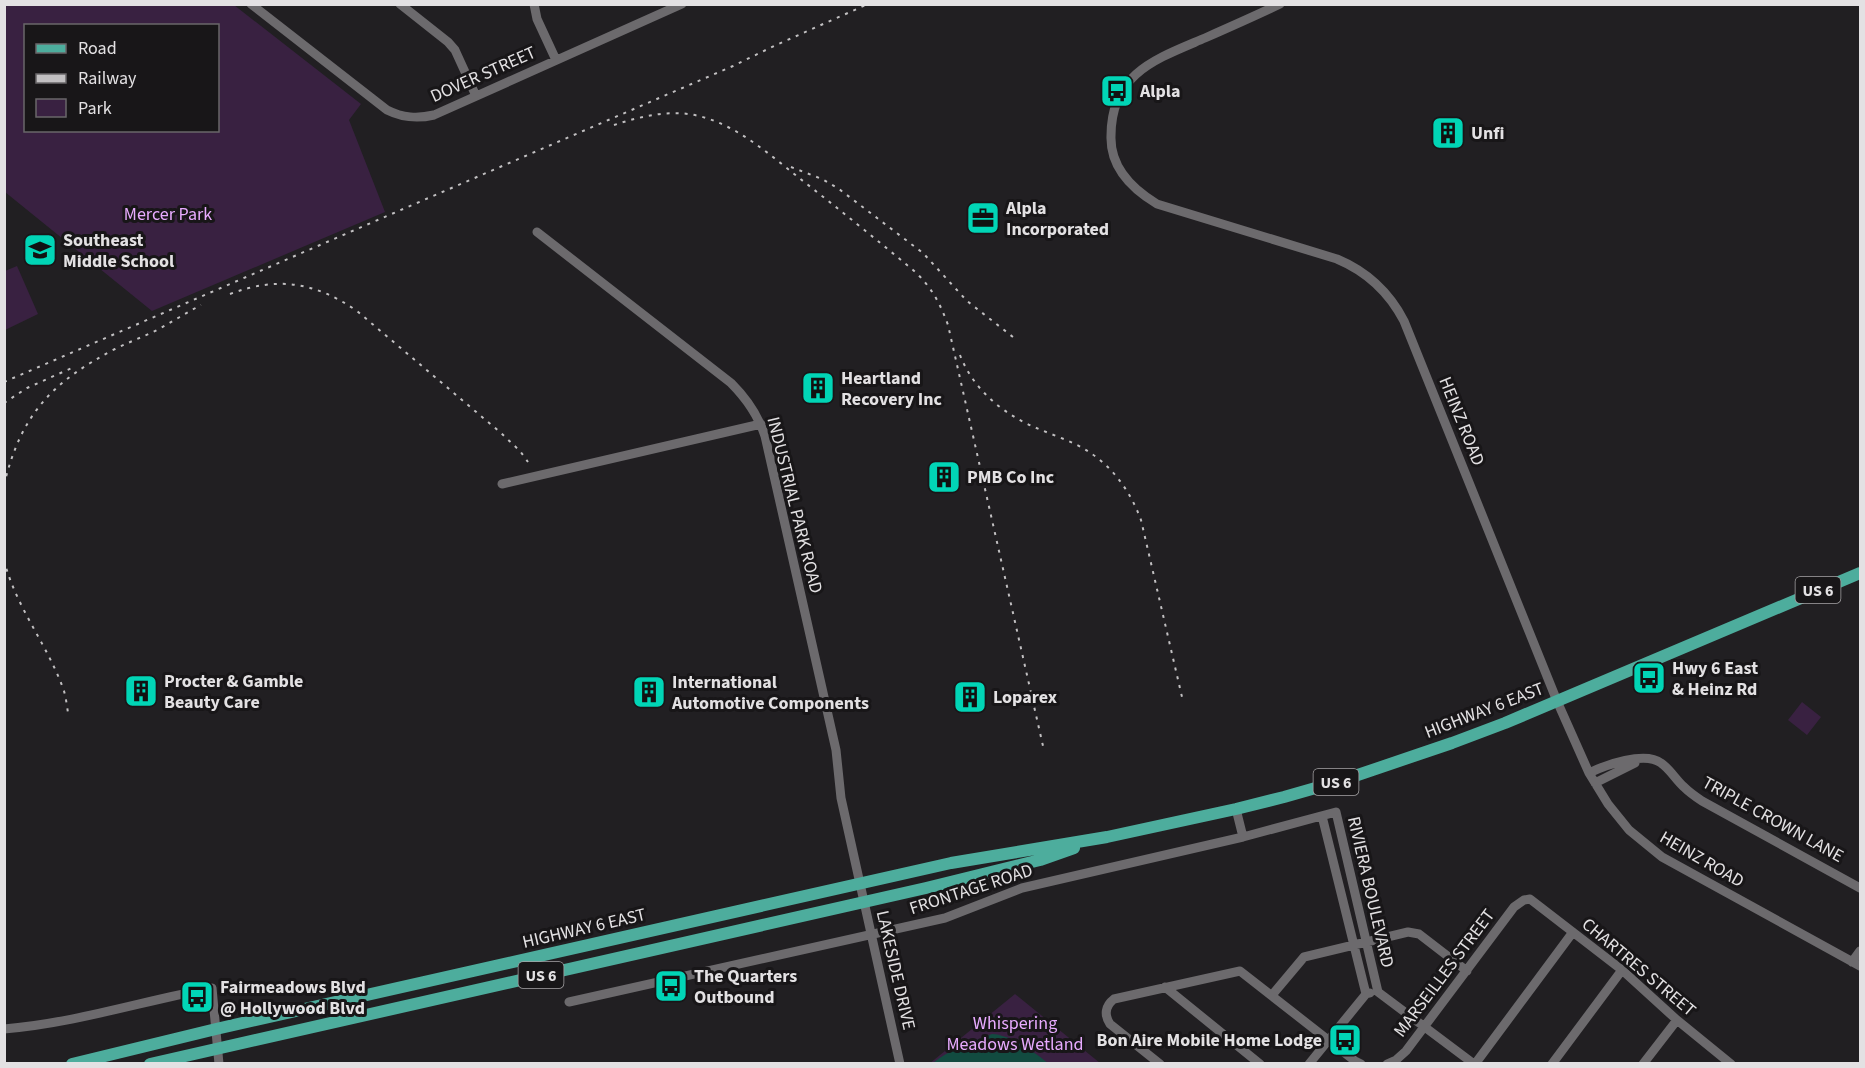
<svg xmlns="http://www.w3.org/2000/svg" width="1865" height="1068" font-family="'Source Sans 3',sans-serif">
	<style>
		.green { fill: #392141; fill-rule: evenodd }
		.water { fill: #124b40 }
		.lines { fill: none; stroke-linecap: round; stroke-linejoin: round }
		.minor { stroke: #6c6a6d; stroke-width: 9 }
		.major { stroke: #4dad9d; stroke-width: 12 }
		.rail { stroke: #c2c0c2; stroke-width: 2; stroke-dasharray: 3 6; stroke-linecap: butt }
		.labels { text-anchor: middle; stroke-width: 6; stroke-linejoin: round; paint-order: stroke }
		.shield { fill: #181618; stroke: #a6a4a6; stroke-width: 1.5 }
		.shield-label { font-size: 16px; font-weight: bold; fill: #e3e1e3 }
		.street-label { font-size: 18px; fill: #e3e1e3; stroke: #181618 }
		.poi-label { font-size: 18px; font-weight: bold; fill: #e3e1e3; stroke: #181618; text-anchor: start }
		.park-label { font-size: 18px; fill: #e8abff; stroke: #181618 }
	</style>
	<rect width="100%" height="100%" fill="#211f22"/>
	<path class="green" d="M 4,5 L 234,5 L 361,104 L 349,120 L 385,212 L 152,311 L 5,192 ZM 26,26 L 218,26 L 218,130 L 26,130 Z
		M 17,266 L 38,314 L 5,330 L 5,271 Z
		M 1802,702 L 1821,717 L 1807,735 L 1788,720 Z
		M 1015,994 L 1100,1063 L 929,1064 Z"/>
	<path class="water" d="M 992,1034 C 1011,1035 1033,1051 1048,1063 L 933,1063 C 950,1049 972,1042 992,1034 Z"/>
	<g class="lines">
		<path class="minor" d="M 251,4 L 387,110 C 403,118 417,119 434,115 L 682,4
			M 400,4 L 448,42 L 455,50 L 476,96
			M 534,4 L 537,19 L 556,60
			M 1280,4 C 1255,16 1230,27 1205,38 C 1156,59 1111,73 1111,136 C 1110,167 1132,189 1157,204 L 1337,259 C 1368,272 1389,292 1404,321 L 1557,701 L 1589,773 L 1608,804 L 1629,830 L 1662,857 L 1860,966
			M 537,232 L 731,383 C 747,399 758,415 765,436 L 836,750 L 841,798 L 900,1064
			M 502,484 L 761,424
			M 1589,773 C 1605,765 1645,751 1661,763 C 1670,769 1676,780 1684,787 C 1689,792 1696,797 1702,801 L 1860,888
			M 1595,783 L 1635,763
			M 1236,809 L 1243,837
			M 1322,816 L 1366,994
			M 1852,962 L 1860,951
			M 1165,987 L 1260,1064
			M 1378,992 L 1474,1064
			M 1272,995 L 1304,957 L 1408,932 L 1419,934 L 1467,971
			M 569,1002 L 945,918 L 1022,888 L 1243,837 L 1336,812 L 1378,992
			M 4,1029 C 75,1023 143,1001 212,988 L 219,1064
			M 1160,1064 L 1110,1024 C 1104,1015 1105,1006 1114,999 L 1240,971 L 1355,1061 L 1361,1064
			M 1309,1064 L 1366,994 L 1370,993
			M 1387,1064 L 1396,1060 L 1406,1051 L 1514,907 L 1524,900 L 1530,899 L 1622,970 L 1677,1020 L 1731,1064
			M 1475,1064 L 1573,932
			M 1552,1064 L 1622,970
			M 1643,1064 L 1677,1020"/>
		<path class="major" d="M 72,1064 L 216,1029 L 951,863 L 1107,837 L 1236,809 L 1284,797 L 1340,781 L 1452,743 L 1505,723 L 1860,573
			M 150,1064 L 926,888 L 1040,860 L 1074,848"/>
		<path class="rail" d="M 614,125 C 642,116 671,109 699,116 C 739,126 771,156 803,181 C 840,210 877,240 913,270 C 931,286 940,303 948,325 L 1043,746
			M 791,167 L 822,179 L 839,189 L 923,253 L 967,301 L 1013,337
			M 230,294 C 278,276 315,282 357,311 L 501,433 L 520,451 L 528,462
			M 960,355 C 973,389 1002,413 1034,427 C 1052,435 1073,441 1089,452 C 1114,468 1131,493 1141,520 L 1182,697
			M 4,382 L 733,66 L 774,46 L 868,4
			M 4,403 L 27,388 L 74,367
			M 4,485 C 21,414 52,382 115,349 C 129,342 143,337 157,330 C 172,322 186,313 201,305
			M 4,560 C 16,608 48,645 64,691 C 66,698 67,706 68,713"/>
	</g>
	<defs>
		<g id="bus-square" transform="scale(1.725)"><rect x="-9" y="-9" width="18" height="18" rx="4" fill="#01d5b6" stroke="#181618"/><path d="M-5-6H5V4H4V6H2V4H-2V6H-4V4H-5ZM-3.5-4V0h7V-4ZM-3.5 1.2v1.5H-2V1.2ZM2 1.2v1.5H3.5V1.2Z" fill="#111"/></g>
		<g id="building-square" transform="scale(1.725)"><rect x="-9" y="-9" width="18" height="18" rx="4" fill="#01d5b6" stroke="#181618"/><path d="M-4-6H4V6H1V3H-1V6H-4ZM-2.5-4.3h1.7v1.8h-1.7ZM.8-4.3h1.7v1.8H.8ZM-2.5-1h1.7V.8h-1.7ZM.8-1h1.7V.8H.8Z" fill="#111"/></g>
		<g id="office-square" transform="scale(1.725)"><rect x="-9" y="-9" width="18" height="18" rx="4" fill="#01d5b6" stroke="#181618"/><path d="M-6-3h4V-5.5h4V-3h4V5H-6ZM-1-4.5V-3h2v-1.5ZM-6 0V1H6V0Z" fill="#111"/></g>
		<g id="school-square" transform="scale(1.725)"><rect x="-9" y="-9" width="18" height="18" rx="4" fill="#01d5b6" stroke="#181618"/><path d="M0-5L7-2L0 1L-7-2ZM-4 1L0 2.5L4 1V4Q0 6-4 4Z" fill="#111"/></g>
	</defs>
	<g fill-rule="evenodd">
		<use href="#bus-square" x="1117" y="91"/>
		<use href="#building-square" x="1448" y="133"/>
		<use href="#office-square" x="983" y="218"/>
		<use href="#school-square" x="40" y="250"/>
		<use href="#building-square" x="818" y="388"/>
		<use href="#building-square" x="944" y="477"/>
		<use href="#bus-square" x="1649" y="678"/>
		<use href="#building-square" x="141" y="691"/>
		<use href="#building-square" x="649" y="692"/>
		<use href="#building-square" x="970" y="697"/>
		<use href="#bus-square" x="671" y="986"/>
		<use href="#bus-square" x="197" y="997"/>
		<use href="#bus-square" x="1345" y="1040"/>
	</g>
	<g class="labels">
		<g class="shield">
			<rect x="1795.5" y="577" width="45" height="26" rx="4.5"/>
			<rect x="1313.5" y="769" width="45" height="26" rx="4.5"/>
			<rect x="518.5" y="962" width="45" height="26" rx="4.5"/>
		</g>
		<g class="shield-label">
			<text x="1818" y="596">US 6</text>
			<text x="1336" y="788">US 6</text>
			<text x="541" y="981">US 6</text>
		</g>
		<g class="street-label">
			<text transform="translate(483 74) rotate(-24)" y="6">DOVER STREET</text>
			<text transform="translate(1462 421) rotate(68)" y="6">HEINZ ROAD</text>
			<text transform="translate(795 505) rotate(76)" y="6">INDUSTRIAL PARK ROAD</text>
			<text transform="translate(1484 710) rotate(-21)" y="6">HIGHWAY 6 EAST</text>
			<text transform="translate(1773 819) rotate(29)" y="6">TRIPLE CROWN LANE</text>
			<text transform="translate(1702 859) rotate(30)" y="6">HEINZ ROAD</text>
			<text transform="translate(971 889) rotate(-18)" y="6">FRONTAGE ROAD</text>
			<text transform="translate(1371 892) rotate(77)" y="6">RIVIERA BOULEVARD</text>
			<text transform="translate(584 928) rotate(-13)" y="6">HIGHWAY 6 EAST</text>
			<text transform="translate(1639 967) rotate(40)" y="6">CHARTRES STREET</text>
			<text transform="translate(896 970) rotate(77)" y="6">LAKESIDE DRIVE</text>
			<text transform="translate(1444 973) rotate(-53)" y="6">MARSEILLES STREET</text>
		</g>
		<g class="poi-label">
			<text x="1140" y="97">Alpla</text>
			<text x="1471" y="139">Unfi</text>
			<text x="1006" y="214">Alpla<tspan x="1006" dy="21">Incorporated</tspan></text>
			<text x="63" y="246">Southeast<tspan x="63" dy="21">Middle School</tspan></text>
			<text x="841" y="384">Heartland<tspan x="841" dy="21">Recovery Inc</tspan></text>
			<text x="967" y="483">PMB Co Inc</text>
			<text x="1672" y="674">Hwy 6 East<tspan x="1672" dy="21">&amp; Heinz Rd</tspan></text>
			<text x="164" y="687">Procter &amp; Gamble<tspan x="164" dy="21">Beauty Care</tspan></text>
			<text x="672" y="688">International<tspan x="672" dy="21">Automotive Components</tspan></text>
			<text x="993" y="703">Loparex</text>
			<text x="694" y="982">The Quarters<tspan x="694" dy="21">Outbound</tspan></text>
			<text x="220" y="993">Fairmeadows Blvd<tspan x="220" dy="21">@ Hollywood Blvd</tspan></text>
			<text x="1322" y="1046" text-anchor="end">Bon Aire Mobile Home Lodge</text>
		</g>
		<g class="park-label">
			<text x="168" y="220">Mercer Park</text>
			<text x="1015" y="1029">Whispering<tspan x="1015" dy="21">Meadows Wetland</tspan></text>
		</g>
	</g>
	<rect width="1865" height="1068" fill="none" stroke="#e3e1e3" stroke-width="12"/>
	<rect x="24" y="24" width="195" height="108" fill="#181618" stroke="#696769" stroke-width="1.5"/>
	<rect x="36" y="44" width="30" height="9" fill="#4dad9d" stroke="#696769" stroke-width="1.5"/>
	<text x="78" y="54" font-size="18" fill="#e3e1e3">Road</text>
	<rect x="36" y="74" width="30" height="9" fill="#c2c0c2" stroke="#696769" stroke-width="1.5"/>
	<text x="78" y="84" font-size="18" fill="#e3e1e3">Railway</text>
	<rect x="36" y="99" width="30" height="18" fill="#392141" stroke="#696769" stroke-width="1.5"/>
	<text x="78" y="114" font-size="18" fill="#e3e1e3">Park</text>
</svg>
